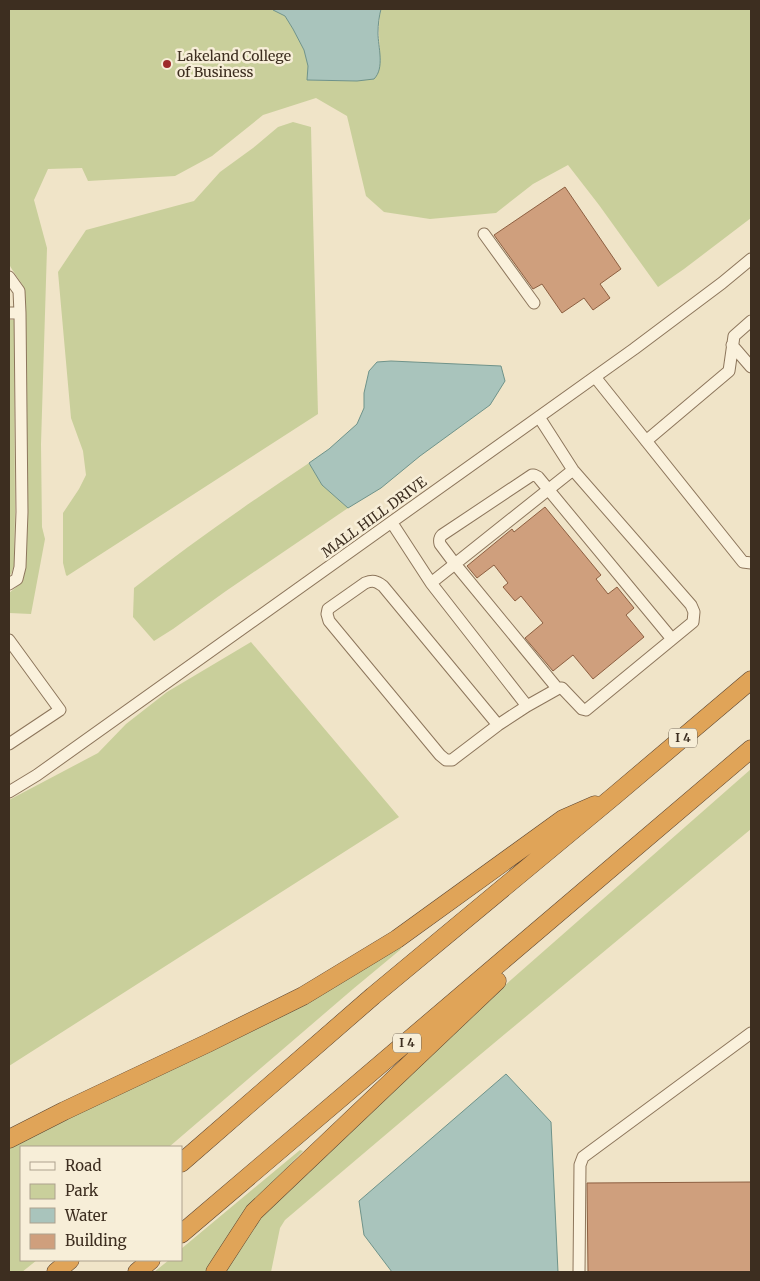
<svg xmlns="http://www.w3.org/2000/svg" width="760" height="1281" font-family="Merriweather,serif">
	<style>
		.green { fill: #c9cf9b }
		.water { fill: #a9c4bc; stroke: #6f938a }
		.building { fill: #cf9f7d; stroke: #8d5f41 }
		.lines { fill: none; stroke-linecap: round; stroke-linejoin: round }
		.minor-casing { stroke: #8d765c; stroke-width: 13 }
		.highway-casing { stroke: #5b4430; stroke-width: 19 }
		.minor { stroke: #faf1dc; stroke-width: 11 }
		.highway { stroke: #e0a458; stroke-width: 18 }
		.poi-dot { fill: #9e2a2b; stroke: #f7eed8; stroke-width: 2 }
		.labels { text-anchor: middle; stroke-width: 5; stroke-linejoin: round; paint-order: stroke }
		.shield { fill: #f7eed8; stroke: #756857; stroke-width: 1 }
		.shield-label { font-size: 12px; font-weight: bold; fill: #3d2e20 }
		.poi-label { font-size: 14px; fill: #3d2e20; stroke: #f7eed8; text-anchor: start }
		.street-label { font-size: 14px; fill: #3d2e20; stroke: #f7eed8 }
	</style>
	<rect width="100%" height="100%" fill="#f0e4c8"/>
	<path class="green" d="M 9,9 L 273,9 L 273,10 L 285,16 L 293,29 L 304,50 L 308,66 L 307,80 L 357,81 L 380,52 C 379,37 378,24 381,9 L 751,9 L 751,218 L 684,269 L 658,287 L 599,205 L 568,165 L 533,184 L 496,213 L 430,219 L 384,212 L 366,196 L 347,116 L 316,98 L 263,115 L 212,156 L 175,176 L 88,181 L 82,168 L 48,169 L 34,200 L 47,248 L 41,444 L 42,527 L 45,539 L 31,614 L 9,613 L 9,593 L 20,584 L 23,580 L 26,567 L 28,506 L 25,291 C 22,281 13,273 9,264 Z
		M 293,122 L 311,127 L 313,215 L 318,414 L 67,576 L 66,575 L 63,563 L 63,513 L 79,489 L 86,475 L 83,451 L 71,418 L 58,272 L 86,230 L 194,201 L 220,172 L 253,148 L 278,127 Z
		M 9,320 L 14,320 L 15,512 L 14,566 L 11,574 L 9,576 Z
		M 309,463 L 322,485 L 348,508 L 226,591 L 173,629 L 154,641 L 133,617 L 134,588 C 190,544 249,503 309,463 Z
		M 251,642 L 399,817 L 9,1066 L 9,800 L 98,753 L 126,724 L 167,692 Z
		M 751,769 L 751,829 L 475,1059 L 285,1220 L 280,1228 L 271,1272 L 221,1272 L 269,1203 L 431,1050 Z
		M 400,943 L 403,946 L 400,950 L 353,989 L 169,1147 L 21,1147 L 21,1260 L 37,1260 L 22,1272 L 9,1272 L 9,1144 Z
		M 300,1150 L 303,1151 C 266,1188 234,1229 205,1272 L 154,1272 L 169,1260 L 181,1260 L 181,1249 Z"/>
	<path class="water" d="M 273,9 L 381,9 C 379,17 378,24 378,33 C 378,47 385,68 374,79 L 357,81 L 307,80 L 308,66 L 304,50 L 293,29 L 285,16 L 273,10 Z
		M 391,361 L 501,366 L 505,381 L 490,405 L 420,456 L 381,488 L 348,508 L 322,485 L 309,463 L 329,449 L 357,424 L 364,408 L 364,393 L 369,371 L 377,362 Z
		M 506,1074 L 551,1122 L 558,1272 L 392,1272 L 364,1235 L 359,1201 Z"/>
	<path class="building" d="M 565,187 L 621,269 L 600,284 L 610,298 L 593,310 L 584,298 L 562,313 L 542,284 L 533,289 L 494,235 Z
		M 545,507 L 601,575 L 596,579 L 608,594 L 617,587 L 634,608 L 626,615 L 644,637 L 593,679 L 573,655 L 553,671 L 525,638 L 543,623 L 521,596 L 515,601 L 503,587 L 508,583 L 494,565 L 477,578 L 467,566 L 512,529 L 514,532 Z
		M 751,1182 L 751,1272 L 588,1272 L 587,1183 Z"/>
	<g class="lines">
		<g class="minor-casing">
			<path id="minor" d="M 484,234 L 534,303
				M 9,277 L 19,291 L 20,313
				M 9,313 L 20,313 L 22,512 L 20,567 L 17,579 L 9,584
				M 732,345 L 751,367
				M 595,377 L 743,562 L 751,563
				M 646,441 L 729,371 L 734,336 L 751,321
				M 392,523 L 431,583 L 573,470
				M 431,583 L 527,706 L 559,688 L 562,688 L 582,709 L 586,710 L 693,622 L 694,612 L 691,605 L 573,470 L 539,417
				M 9,640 L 60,710 L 9,744
				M 557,688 L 455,564 L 440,544 C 439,540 439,538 442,535 L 532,475 L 534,475 L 538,477 L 672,639
				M 498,725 L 383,586 C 376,581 373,580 365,583 L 328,609 L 327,614 L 329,621 L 440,755 L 446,760 L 452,760 L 498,725 L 527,706
				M 9,792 L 37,775 L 634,349 L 722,283 L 751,259
				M 579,1272 L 580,1165 L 583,1157 L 751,1033"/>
		</g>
		<g class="highway-casing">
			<path id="highway" d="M 9,1139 L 64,1111 L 208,1043 L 303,996 L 397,939 L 563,819 L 595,805
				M 181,1163 L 373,996 L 614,796 L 751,680
				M 181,1234 L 751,749
				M 56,1272 L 70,1260
				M 137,1272 L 151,1260
				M 215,1272 L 254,1212 L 497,981"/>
		</g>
		<use href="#minor" class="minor"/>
		<use href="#highway" class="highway"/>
	</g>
	<circle class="poi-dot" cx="167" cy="64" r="5"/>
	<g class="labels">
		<g class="shield">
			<rect x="669" y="728.5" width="28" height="19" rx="4"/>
			<rect x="393" y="1033.5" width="28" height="19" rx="4"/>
		</g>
		<g class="shield-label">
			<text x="683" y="742">I 4</text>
			<text x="407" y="1047">I 4</text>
		</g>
		<g class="poi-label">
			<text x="177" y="61">Lakeland College<tspan x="177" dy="16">of Business</tspan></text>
		</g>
		<g class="street-label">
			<text transform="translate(374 517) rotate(-36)" y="5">MALL HILL DRIVE</text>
		</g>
	</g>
	<rect width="760" height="1281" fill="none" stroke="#3d2e20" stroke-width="20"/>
	<rect x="20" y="1146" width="162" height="115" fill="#f7eed8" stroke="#ada18e"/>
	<rect x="30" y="1162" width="25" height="8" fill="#faf1dc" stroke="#ada18e"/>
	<text x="65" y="1171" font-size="15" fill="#3d2e20">Road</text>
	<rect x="30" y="1184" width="25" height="15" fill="#c9cf9b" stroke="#ada18e"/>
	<text x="65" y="1196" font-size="15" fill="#3d2e20">Park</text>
	<rect x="30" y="1208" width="25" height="15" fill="#a9c4bc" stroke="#ada18e"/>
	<text x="65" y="1221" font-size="15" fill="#3d2e20">Water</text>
	<rect x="30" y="1234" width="25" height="15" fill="#cf9f7d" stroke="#ada18e"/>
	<text x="65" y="1246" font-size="15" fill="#3d2e20">Building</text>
</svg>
